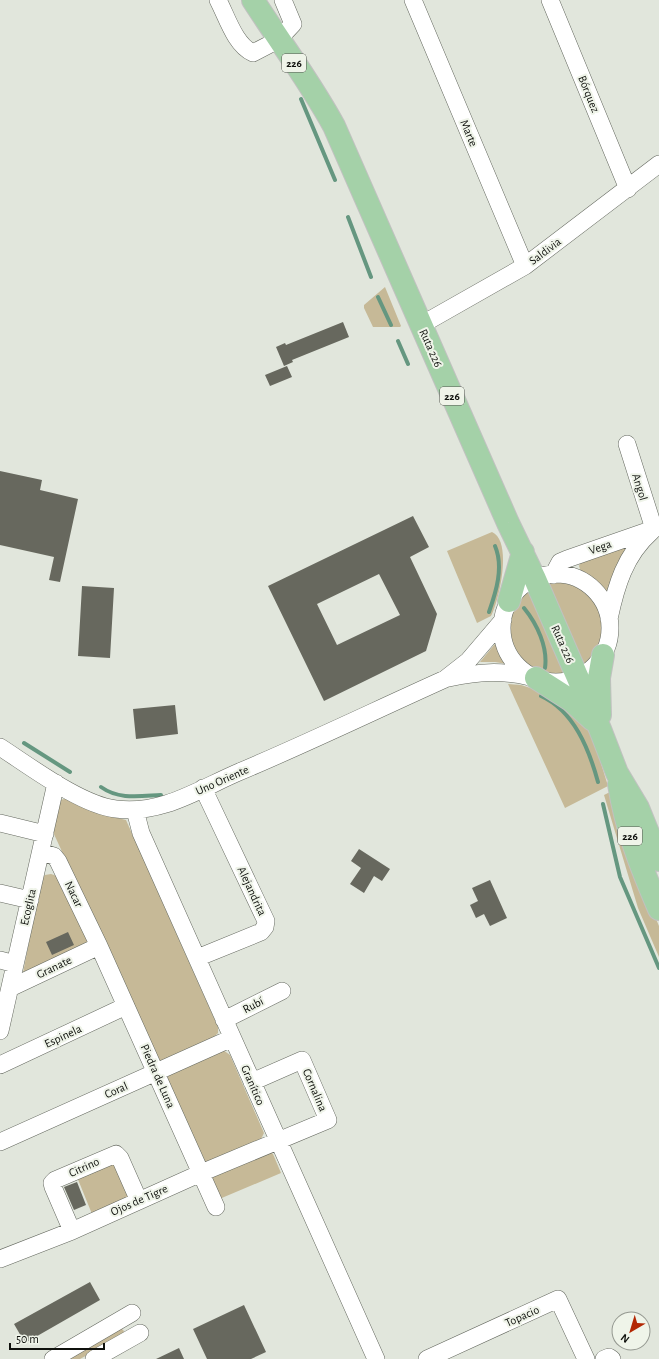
<svg xmlns="http://www.w3.org/2000/svg" width="659" height="1359" font-family="'Alegreya Sans',sans-serif">
	<style>
		.green { fill: #c6b997 }
		.lines { fill: none; stroke-linecap: round; stroke-linejoin: round }
		.stream { stroke: #659780; stroke-width: 4 }
		.building { fill: #67685e; fill-rule: evenodd }
		.minor-casing { stroke: #64685f; stroke-width: 18 }
		.major-casing { stroke: #c1c1c0; stroke-width: 24 }
		.minor { stroke: #fff; stroke-width: 17 }
		.major { stroke: #a4d1a8; stroke-width: 22 }
		.labels { text-anchor: middle; stroke-width: 4; stroke-linejoin: round; paint-order: stroke }
		.shield { fill: #eff4e9; stroke: #52554f; stroke-width: 1 }
		.shield-label { font-size: 11px; font-weight: bold; fill: #0f110d }
		.street-label { font-size: 12px; fill: #0f110d; stroke: #eff4e9 }
	</style>
	<rect width="100%" height="100%" fill="#e1e6dc"/>
	<path class="green" d="M 385,287 L 401,326 L 400,327 L 373,327 L 364,308 L 364,305 Z
		M 492,532 C 513,541 499,601 491,616 L 477,623 L 447,551 Z
		M 636,540 L 608,601 L 601,590 L 581,572 L 579,566 L 581,561 Z
		M 560,582 C 592,587 614,617 599,648 C 595,656 588,661 583,667 L 547,583 Z
		M 530,590 L 566,674 C 555,678 547,676 536,672 C 514,663 501,640 509,616 C 512,605 521,597 530,590 Z
		M 499,639 L 500,648 L 507,664 L 495,662 L 480,662 Z
		M 508,684 L 521,685 L 549,694 L 591,731 L 608,786 L 565,808 Z
		M 610,792 L 635,870 L 659,926 L 659,957 L 638,908 L 604,795 Z
		M 69,798 L 110,816 L 126,820 L 218,1027 L 218,1033 L 214,1037 L 161,1062 L 158,1060 L 53,832 L 60,800 Z
		M 51,874 L 57,876 L 90,943 L 23,973 L 41,879 L 45,875 Z
		M 223,1050 L 230,1055 L 264,1133 L 261,1139 L 204,1164 L 167,1078 L 169,1075 Z
		M 270,1152 L 273,1154 L 281,1173 L 217,1200 L 210,1178 Z
		M 113,1160 L 129,1197 L 92,1214 L 77,1177 Z
		M 121,1328 L 124,1331 L 123,1335 L 80,1359 L 67,1359 Z"/>
	<g class="lines">
		<path class="stream" d="M 301,99 L 335,180
			M 348,217 L 371,277
			M 378,297 L 391,325
			M 398,341 L 408,364
			M 524,608 C 537,624 548,647 545,668
			M 489,612 C 496,592 504,567 495,546
			M 541,696 C 574,711 589,749 598,782
			M 24,743 L 70,772
			M 101,787 C 119,800 140,796 161,795
			M 603,804 L 620,877 L 659,968"/>
	</g>
	<path class="building" d="M 343,322 L 349,337 L 292,360 L 293,362 L 284,366 L 276,347 L 285,343 L 286,345 Z
		M 287,366 L 292,377 L 270,386 L 265,375 Z
		M 0,471 L 42,480 L 40,490 L 78,499 L 60,582 L 49,580 L 54,557 L 0,545 Z
		M 413,516 L 429,547 L 410,557 L 437,614 L 426,651 L 324,701 L 268,586 ZM 379,574 L 400,615 L 337,645 L 317,604 Z
		M 82,586 L 114,588 L 110,658 L 78,656 Z
		M 175,705 L 178,734 L 136,739 L 133,709 Z
		M 359,849 L 390,869 L 382,881 L 374,876 L 364,893 L 350,884 L 361,868 L 351,861 Z
		M 490,880 L 507,918 L 490,926 L 484,914 L 476,918 L 470,905 L 478,901 L 472,888 Z
		M 68,932 L 74,945 L 52,955 L 46,942 Z
		M 77,1182 L 86,1205 L 74,1210 L 64,1187 Z
		M 90,1282 L 100,1300 L 25,1343 L 14,1324 Z
		M 244,1305 L 266,1352 L 251,1359 L 207,1359 L 193,1329 Z
		M 179,1348 L 184,1359 L 156,1359 Z"/>
	<g class="lines">
		<g class="minor-casing">
			<path id="minor" d="M 218,0 C 227,17 235,45 253,53 L 278,40 L 293,24 L 283,0
				M 413,0 L 525,266
				M 550,0 L 628,189
				M 421,325 L 525,266 L 659,164
				M 627,444 L 654,529
				M502 628a54 54 0 1 1 108 0a54 54 0 1 1-108 0Z
				M 553,575 L 560,562 L 567,559 L 659,527
				M 609,619 C 616,586 625,555 651,532
				M 449,678 C 479,672 500,670 530,677
				M 0,747 C 31,767 81,805 116,809 C 162,815 199,789 239,772 C 308,743 376,710 445,679 L 468,661 L 503,620
				M 135,810 L 141,833 L 376,1359
				M 0,823 L 45,834
				M 41,852 L 54,856 L 58,861 L 99,946 L 216,1207
				M 0,893 L 30,900
				M 197,958 L 261,932 L 265,927 L 266,921 L 203,788
				M 0,960 L 15,964
				M 10,988 L 99,946
				M 224,1020 L 282,991
				M 0,1031 L 56,783
				M 0,1065 L 126,1006
				M 0,1142 L 232,1038
				M 72,1231 L 53,1187 L 52,1183 L 55,1180 L 116,1154 L 120,1158 L 139,1201
				M 0,1259 L 72,1231 L 201,1173 L 328,1120 L 302,1060 L 252,1082
				M 53,1359 L 132,1313
				M 94,1359 L 140,1333
				M 427,1359 L 558,1299 L 586,1359
				M 604,1359 L 609,1357 L 612,1359"/>
		</g>
		<g class="major-casing">
			<path id="major" d="M 253,0 C 280,42 310,82 334,126 L 508,523 L 535,579 L 600,729 L 617,773 L 638,808 L 659,860
				M 509,601 L 523,552
				M 536,678 L 572,701 L 593,720
				M 600,715 L 599,678 L 603,655
				M 619,784 C 626,830 641,867 659,909"/>
		</g>
		<use href="#minor" class="minor"/>
		<use href="#major" class="major"/>
	</g>
	<g class="labels">
		<g class="shield">
			<rect x="282" y="54" width="24" height="18" rx="3"/>
			<rect x="440" y="387" width="24" height="18" rx="3"/>
			<rect x="618" y="827" width="24" height="18" rx="3"/>
		</g>
		<g class="shield-label">
			<text x="294" y="67">226</text>
			<text x="452" y="400">226</text>
			<text x="630" y="840">226</text>
		</g>
		<g class="street-label">
			<text transform="translate(589 94) rotate(68)" y="4">Bórquez</text>
			<text transform="translate(469 133) rotate(67)" y="4">Marte</text>
			<text transform="translate(545 251) rotate(-37)" y="4">Saldivia</text>
			<text transform="translate(431 348) rotate(66)" y="4">Ruta 226</text>
			<text transform="translate(640 487) rotate(73)" y="4">Angol</text>
			<text transform="translate(600 547) rotate(-19)" y="4">Vega</text>
			<text transform="translate(563 644) rotate(66)" y="4">Ruta 226</text>
			<text transform="translate(222 780) rotate(-24)" y="4">Uno Oriente</text>
			<text transform="translate(252 891) rotate(65)" y="4">Alejandrita</text>
			<text transform="translate(74 894) rotate(64)" y="4">Nacar</text>
			<text transform="translate(28 907) rotate(-77)" y="4">Ecoglita</text>
			<text transform="translate(54 967) rotate(-26)" y="4">Granate</text>
			<text transform="translate(253 1005) rotate(-27)" y="4">Rubí</text>
			<text transform="translate(63 1036) rotate(-25)" y="4">Espinela</text>
			<text transform="translate(158 1076) rotate(66)" y="4">Piedra de Luna</text>
			<text transform="translate(253 1085) rotate(66)" y="4">Granítico</text>
			<text transform="translate(116 1090) rotate(-24)" y="4">Coral</text>
			<text transform="translate(315 1090) rotate(67)" y="4">Cornalina</text>
			<text transform="translate(84 1167) rotate(-24)" y="4">Citrino</text>
			<text transform="translate(139 1200) rotate(-24)" y="4">Ojos de Tigre</text>
			<text transform="translate(522 1316) rotate(-24)" y="4">Topacio</text>
		</g>
	</g>
	<g transform="translate(631 1331) rotate(218)"><circle r="19" fill="#eff4e9" stroke="#959991"/>
	<path d="M0-3L7 15L0 10L-7 15Z" fill="#b32703"/>
	<text y="-6" font-size="11" font-weight="bold" text-anchor="middle" fill="#0f110d">N</text>
	</g>
	<path d="M10 1343v6h94v-6" fill="none" stroke="#0f110d" stroke-width="2"/>
	<text x="16" y="1343" font-size="12" fill="#0f110d" stroke="#eff4e9" stroke-width="3" paint-order="stroke">50 m</text>
</svg>
